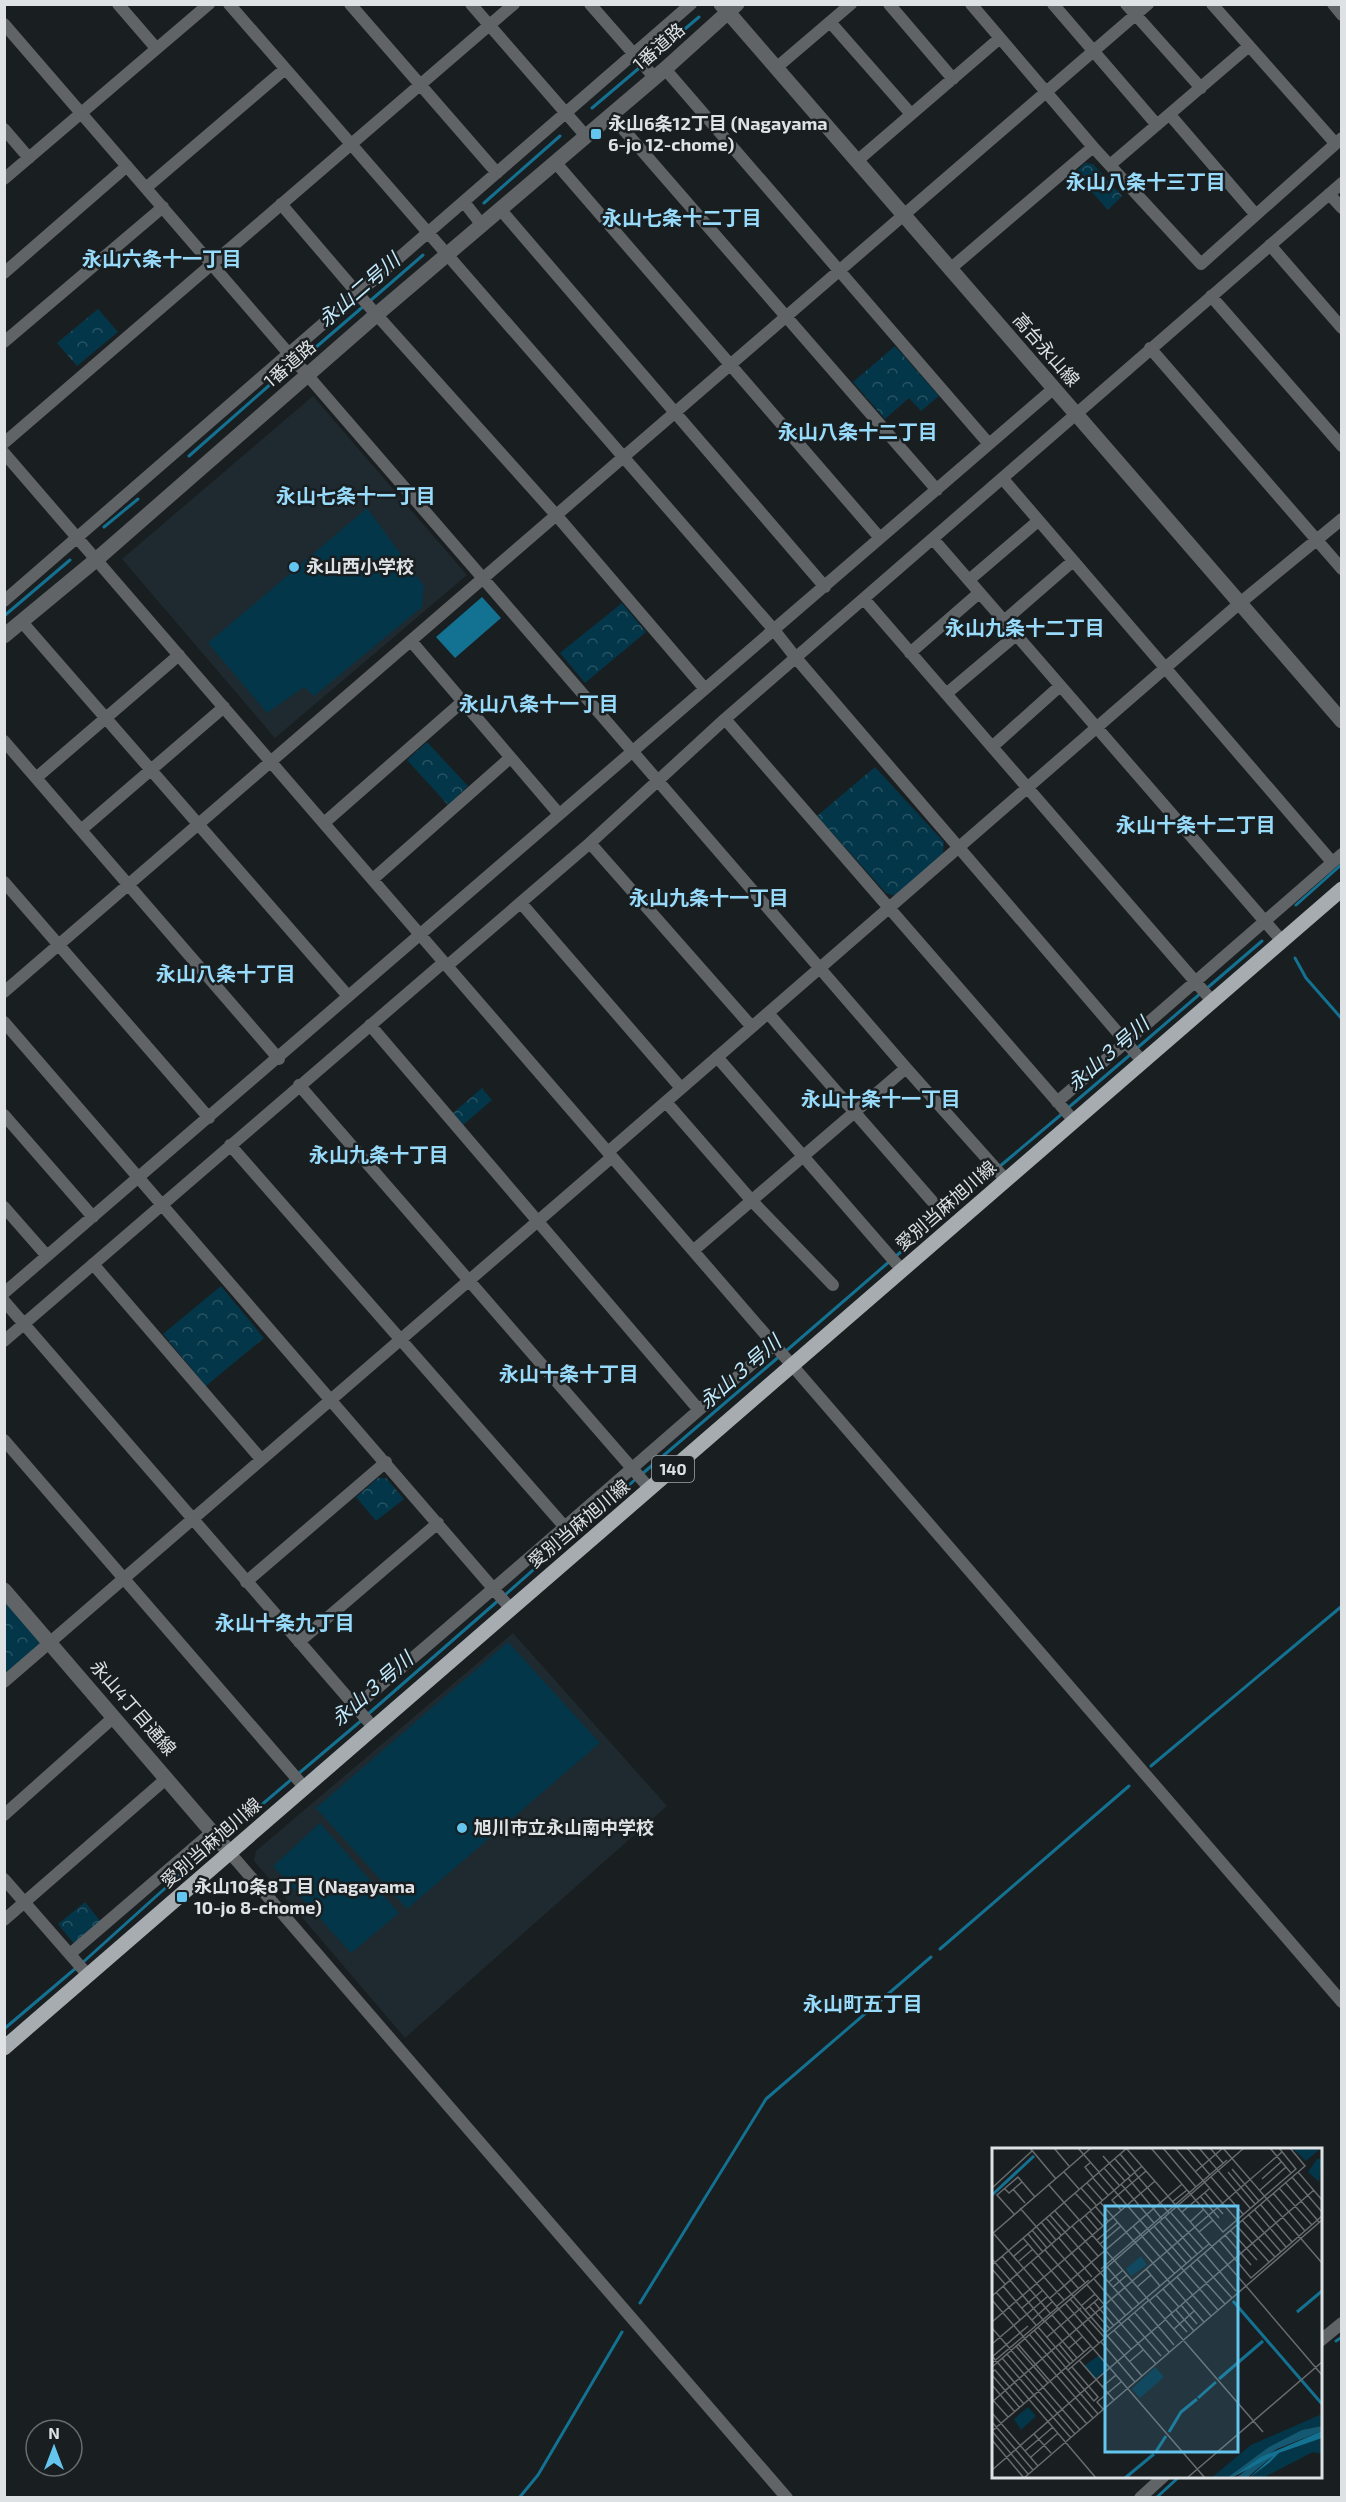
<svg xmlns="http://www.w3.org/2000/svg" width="1346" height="2502" font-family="'Exo 2','Noto Sans JP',sans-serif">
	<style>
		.built { fill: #1f2a30 }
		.park { fill: url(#park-crowns) }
		.pitch { fill: #033648 }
		.water { fill: #137191 }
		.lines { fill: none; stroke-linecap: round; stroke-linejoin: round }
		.stream { stroke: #137191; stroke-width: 3 }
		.minor { stroke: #616466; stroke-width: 12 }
		.tertiary { stroke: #616466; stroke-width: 15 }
		.primary { stroke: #a6acaf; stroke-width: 15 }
		.poi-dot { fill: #64c5ee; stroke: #191e21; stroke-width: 2 }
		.labels { text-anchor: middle; stroke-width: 5; stroke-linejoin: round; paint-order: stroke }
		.shield { fill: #191e21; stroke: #a3a7aa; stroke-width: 1.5 }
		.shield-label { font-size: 16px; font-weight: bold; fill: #dee2e4 }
		.street-label { font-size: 18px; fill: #dee2e4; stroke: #191e21 }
		.poi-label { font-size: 18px; font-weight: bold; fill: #dee2e4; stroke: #191e21; text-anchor: start }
		.neighbourhood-label { font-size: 20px; font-weight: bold; fill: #97daf9; stroke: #191e21 }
		.water-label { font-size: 20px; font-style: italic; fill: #c2ebfe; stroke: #191e21 }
		.inset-river { fill: none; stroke: #137191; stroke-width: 3 }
		.inset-road { fill: none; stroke: #686c6f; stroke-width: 1.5 }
		.view { fill: #64c5ee; fill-opacity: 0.15; stroke: #64c5ee; stroke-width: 3 }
		.inset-edge { fill: none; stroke: #dee2e4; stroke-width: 3 }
	</style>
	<defs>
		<pattern id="park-crowns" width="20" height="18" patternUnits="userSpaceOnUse" patternTransform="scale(1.5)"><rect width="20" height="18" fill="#033648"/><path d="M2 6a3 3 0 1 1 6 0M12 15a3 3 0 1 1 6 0" fill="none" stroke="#275362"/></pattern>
	</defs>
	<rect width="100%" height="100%" fill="#191e21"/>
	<path class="built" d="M 313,396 L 467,575 L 275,738 L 122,559 Z
		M 513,1633 L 667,1806 L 405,2038 L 254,1861 L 256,1851 Z"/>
	<path class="park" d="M 1085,163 L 1093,164 L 1122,196 L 1108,210 L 1075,173 Z
		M 98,309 L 118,332 L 77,366 L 57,343 Z
		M 895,346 L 939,396 L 921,411 L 909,398 L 885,419 L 853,382 Z
		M 622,603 L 646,632 L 585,683 L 560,653 Z
		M 427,742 L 468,786 L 448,805 L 407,760 Z
		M 875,767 L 944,842 L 943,854 L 895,896 L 886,893 L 817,816 Z
		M 482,1088 L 492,1100 L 463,1125 L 453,1113 Z
		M 221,1286 L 264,1338 L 206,1386 L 163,1334 Z
		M 378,1478 L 386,1478 L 404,1499 L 376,1521 L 356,1497 Z
		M 4,1590 L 50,1642 L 4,1682 Z
		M 85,1902 L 101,1922 L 74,1944 L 58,1924 Z"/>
	<path class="pitch" d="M 367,508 L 424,586 L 422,607 L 314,696 L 304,687 L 267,713 L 208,643 Z
		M 508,1642 L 600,1743 L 407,1909 L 316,1808 Z
		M 320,1823 L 399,1913 L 351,1953 L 273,1866 Z"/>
	<path class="water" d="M 482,597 L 501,618 L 455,658 L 436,637 Z"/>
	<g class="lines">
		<path class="stream" d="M 653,56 L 699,17
			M 592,108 L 638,69
			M 484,203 L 560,136
			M 370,301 L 423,255
			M 315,348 L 365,305
			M 189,456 L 281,375
			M 104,527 L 138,499
			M 4,616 L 70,560
			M 1296,905 L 1342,864
			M 1295,958 L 1306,978 L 1342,1019
			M 1206,989 L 1262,941
			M 1136,1049 L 1201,993
			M 1068,1108 L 1131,1054
			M 999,1167 L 1063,1113
			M 895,1257 L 994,1171
			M 786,1351 L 890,1261
			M 642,1474 L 781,1355
			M 505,1595 L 637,1478
			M 367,1715 L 500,1599
			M 1151,1766 L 1342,1606
			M 298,1774 L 362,1720
			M 238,1825 L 293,1778
			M 940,1949 L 1129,1786
			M 81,1964 L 202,1855
			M 4,2029 L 76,1968
			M 640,2303 L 766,2099 L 931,1957
			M 1336,2341 L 1342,2337
			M 519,2498 L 538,2475 L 622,2332
			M 1156,2498 L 1180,2476"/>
		<path class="minor" d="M 118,4 L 156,48
			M 229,4 L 774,630 L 796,658 L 1143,1062
			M 350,4 L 497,173
			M 471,4 L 585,135
			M 590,4 L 654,77
			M 889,4 L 953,79
			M 971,4 L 1093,147 L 1201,264 L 1342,138
			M 1053,4 L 1157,125
			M 1126,4 L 1201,88
			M 1212,4 L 1335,143
			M 1333,4 L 1342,15
			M 830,22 L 911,114
			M 4,24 L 906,1068 L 1006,1180
			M 776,68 L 851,4
			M 665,69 L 989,444
			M 610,114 L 937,490
			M 1170,115 L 1256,215
			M 4,129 L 29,158
			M 857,161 L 1000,38
			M 555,162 L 880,538
			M 1110,165 L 1249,46
			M 4,179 L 209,4
			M 147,187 L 285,69
			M 1329,194 L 1342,208
			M 464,202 L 482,225
			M 281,204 L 358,294 L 557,516 L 705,689
			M 500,209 L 825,587
			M 1270,245 L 1342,328
			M 950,269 L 1093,147
			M 4,273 L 127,166
			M 1211,296 L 1342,446
			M 4,342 L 163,207
			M 1150,348 L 1342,569
			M 4,443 L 514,4
			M 4,453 L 1342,2002
			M 1003,479 L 1332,862
			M 933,539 L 1282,941
			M 969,580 L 1038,521
			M 864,599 L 1213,1002
			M 4,601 L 691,4
			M 1004,621 L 1073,561
			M 22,622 L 348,996
			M 411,641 L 559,814
			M 910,653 L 979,593
			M 946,694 L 1016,635
			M 725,719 L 1075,1122
			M 4,741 L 279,1059
			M 992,747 L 1060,686
			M 36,778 L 179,655
			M 324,823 L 462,702
			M 81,830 L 224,707
			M 590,843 L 752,1027
			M 373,879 L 510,758
			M 4,882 L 209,1118
			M 521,903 L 681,1088
			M 447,966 L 590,843 L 725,719 L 1342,183
			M 4,992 L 1148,4
			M 768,1013 L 932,1201
			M 4,1022 L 511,1609
			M 370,1025 L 699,1410
			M 717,1057 L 902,1270
			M 299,1085 L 650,1489
			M 666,1102 L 752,1201 L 833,1285
			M 1057,1102 L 1342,854
			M 4,1115 L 93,1217
			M 230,1145 L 564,1526
			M 608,1152 L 1240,603 L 1342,519
			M 4,1207 L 47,1256
			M 694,1250 L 906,1068
			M 93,1264 L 261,1459
			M 4,1293 L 1053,389
			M 4,1301 L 374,1728
			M 4,1341 L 444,962
			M 4,1440 L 305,1788
			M 246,1582 L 386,1462
			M 299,1642 L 438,1523
			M 4,1682 L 612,1157
			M 355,1707 C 496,1588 634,1466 774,1345
			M 4,1815 L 114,1717
			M 230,1853 L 787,2498
			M 4,1879 L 87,1974
			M 4,1920 L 167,1778
			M 70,1954 L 212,1832
			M 1320,2341 L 1342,2323
			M 1140,2498 L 1164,2476"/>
		<path class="tertiary" d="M 721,4 L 1342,721
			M 4,636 L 97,559 L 376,315 L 665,69 L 737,4
			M 4,1590 L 230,1853"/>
		<path class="primary" d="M 4,2048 L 1342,889"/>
	</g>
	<g class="poi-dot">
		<rect x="590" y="128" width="12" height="12" rx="3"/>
		<circle cx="294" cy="567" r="6"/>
		<circle cx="462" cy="1828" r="6"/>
		<rect x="176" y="1891" width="12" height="12" rx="3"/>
	</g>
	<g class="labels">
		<rect class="shield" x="652" y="1456" width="42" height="26" rx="4.5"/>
		<g class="shield-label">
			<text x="673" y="1475">140</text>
		</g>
		<g class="street-label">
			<text transform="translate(659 47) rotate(-41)" y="6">1番道路</text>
			<text transform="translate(1046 350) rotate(49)" y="6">高台永山線</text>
			<text transform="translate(290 364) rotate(-41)" y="6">1番道路</text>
			<text transform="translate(946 1206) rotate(-41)" y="6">愛別当麻旭川線</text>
			<text transform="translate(579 1524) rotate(-40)" y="6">愛別当麻旭川線</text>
			<text transform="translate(133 1708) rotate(49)" y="6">永山4丁目通線</text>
			<text transform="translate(211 1843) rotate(-41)" y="6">愛別当麻旭川線</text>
		</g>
		<g class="poi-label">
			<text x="608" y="130">永山6条12丁目 (Nagayama<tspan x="608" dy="21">6-jo 12-chome)</tspan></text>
			<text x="306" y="573">永山西小学校</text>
			<text x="474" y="1834">旭川市立永山南中学校</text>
			<text x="194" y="1893">永山10条8丁目 (Nagayama<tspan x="194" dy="21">10-jo 8-chome)</tspan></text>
		</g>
		<g class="neighbourhood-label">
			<text x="1146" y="189">永山八条十三丁目</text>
			<text x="682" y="225">永山七条十二丁目</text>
			<text x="162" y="266">永山六条十一丁目</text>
			<text x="858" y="439">永山八条十二丁目</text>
			<text x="356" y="503">永山七条十一丁目</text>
			<text x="1025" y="635">永山九条十二丁目</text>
			<text x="539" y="711">永山八条十一丁目</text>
			<text x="1196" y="832">永山十条十二丁目</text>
			<text x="709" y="905">永山九条十一丁目</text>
			<text x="226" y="981">永山八条十丁目</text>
			<text x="881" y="1106">永山十条十一丁目</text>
			<text x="379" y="1162">永山九条十丁目</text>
			<text x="569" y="1381">永山十条十丁目</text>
			<text x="285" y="1630">永山十条九丁目</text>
			<text x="863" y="2011">永山町五丁目</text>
		</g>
		<g class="water-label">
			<text transform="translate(359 290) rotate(-41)" y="7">永山二号川</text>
			<text transform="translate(1108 1054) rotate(-41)" y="7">永山３号川</text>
			<text transform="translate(740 1372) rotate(-41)" y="7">永山３号川</text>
			<text transform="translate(372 1689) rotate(-41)" y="7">永山３号川</text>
		</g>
	</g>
	<g transform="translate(992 2148)">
		<rect width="330" height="330" fill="#191e21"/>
		<path d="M 330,266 L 330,278 L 310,282 L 237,329 L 219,330 L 259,297 ZM 330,290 L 330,306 L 321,304 L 271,330 L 257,330 L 287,305 Z" fill="#033648"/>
		<path d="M 330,278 L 330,283 L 285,301 L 239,330 L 235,330 L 277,299 L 310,282 ZM 282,307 L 255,330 L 244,330 L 263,315 Z" fill="#155871"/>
		<path d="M 107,207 L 118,219 L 104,232 L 92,218 Z" fill="#033648"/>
		<path d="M 300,0 L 329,0 L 314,13 ZM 325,11 L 330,11 L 327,34 L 316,24 ZM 149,108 L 155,117 L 139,128 L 134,121 ZM 163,219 L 172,229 L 148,250 L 140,241 ZM 36,259 L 44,268 L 29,282 L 22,271 Z" fill="#033648"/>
		<path d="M 330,283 L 330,290 L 287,305 L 277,315 L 257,330 L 281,308 L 239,330 L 269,309 Z" fill="#137191"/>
		<path class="inset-river" d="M 0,47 L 42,8M 241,153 L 330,256M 305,164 L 330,143M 227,231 L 271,193M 206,250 L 224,234M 177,284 L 189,264 L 205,251M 163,305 L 174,288M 133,330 L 162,306"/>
		<path class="inset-road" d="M 38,0 L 64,31M 62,0 L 77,18M 86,0 L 107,24M 134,0 L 254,138 L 330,72M 159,0 L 231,84 L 304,21 L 287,0M 171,0 L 204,39M 183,0 L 245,72M 195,0 L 218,27M 207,0 L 258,60M 218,0 L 231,15M 231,0 L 330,115M 278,0 L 299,25M 128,6 L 143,24M 111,8 L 133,33M 123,11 L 138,28M 99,14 L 93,19 L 101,29M 112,20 L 127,37M 240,21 L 267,53M 72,24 L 87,41M 142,24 L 177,65M 203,24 L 231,0M 236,24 L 263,56M 306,24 L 330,52M 107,25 L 226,162M 219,29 L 251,66M 300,29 L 330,64M 101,30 L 116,47M 136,30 L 170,71M 270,31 L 289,14M 293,34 L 327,74M 95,35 L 110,52M 56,36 L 271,284M 129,36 L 162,75M 0,40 L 40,3M 89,40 L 104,57M 287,40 L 320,77M 13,41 L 17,45 L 30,34M 21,41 L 33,55M 267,43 L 294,19M 83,45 L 99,62M 213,45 L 231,66M 281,45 L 313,83M 208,48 L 227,70M 108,54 L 212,174M 180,54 L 195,42M 268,56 L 300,94M 103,58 L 116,73M 28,60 L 164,216M 262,61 L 294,99M 129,62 L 120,52 L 154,23M 63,63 L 78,80M 98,63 L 111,78M 190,64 L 217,41M 179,65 L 211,101M 22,66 L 5,47 L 26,29 L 43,49M 256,66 L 289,104M 58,67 L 141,162M 93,67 L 106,82M 173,69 L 205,106M 54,70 L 69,87M 88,72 L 150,18M 250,72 L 283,109M 49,74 L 64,92M 168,74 L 200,111M 198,74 L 212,61M 244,77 L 277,114M 80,78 L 106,108M 141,78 L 183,126M 162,78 L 194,115M 40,82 L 55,100M 238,82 L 265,112M 207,84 L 221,72M 0,86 L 99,0M 2,86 L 213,330M 36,86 L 51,104M 233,87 L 259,117M 31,90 L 113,185M 67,90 L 100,129M 105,92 L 126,74M 227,92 L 259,130 L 330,68M 108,96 L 129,78M 53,102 L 86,140M 212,105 L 244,143M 10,108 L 25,126M 22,108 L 36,96M 0,111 L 18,132M 205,111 L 240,150M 27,113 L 41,101M 39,114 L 72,152M 0,117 L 135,0M 198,117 L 233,156M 115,119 L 147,156M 0,121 L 13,136M 109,121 L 235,12M 154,121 L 168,138M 25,126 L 58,165M 185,129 L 219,168M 102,131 L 134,168M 18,132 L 52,173M 117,134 L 131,122M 11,138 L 44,177M 121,139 L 135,127M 145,139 L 159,127M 171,141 L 187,159M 4,144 L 28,172M 164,147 L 180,165M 0,148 L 87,72M 58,150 L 190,36M 78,151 L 113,190M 0,152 L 101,270M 157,153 L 313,18 L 298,0M 102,154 L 122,178M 73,155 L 107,195M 189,157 L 205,176M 65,158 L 97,132M 89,158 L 103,146M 97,158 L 118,181M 150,159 L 182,197M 30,160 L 51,142M 93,162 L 107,150M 184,162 L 202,183M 143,165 L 177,204M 179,166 L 195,184M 60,167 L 92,204M 136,170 L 169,208M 173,171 L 322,42M 40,172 L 61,153M 53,173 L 85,210M 0,174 L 163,33M 46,179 L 78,216M 0,180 L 88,282M 182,181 L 202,163M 42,182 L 102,253M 122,182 L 139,201M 37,186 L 106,266M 55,189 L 89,160M 109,194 L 143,234M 0,196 L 56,148M 26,196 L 95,276M 67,196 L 81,213M 24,198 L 56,235M 77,200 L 91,188M 15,206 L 83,286M 0,208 L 104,330M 0,209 L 36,178M 10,210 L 79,290M 87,212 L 122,252M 137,214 L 151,202M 0,215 L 66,159M 0,219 L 252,0M 80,219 L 106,249 L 102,253M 76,222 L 157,152M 0,224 L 3,222 L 32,256M 0,227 L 28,260M 150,228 L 113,185 L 217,96M 0,237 L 23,264M 110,239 L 124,227M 0,251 L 16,269M 0,254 L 290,4M 111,261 L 105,254 L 130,233M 0,265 L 46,318M 0,274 L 41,322M 0,283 L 99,198M 0,283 L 36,326M 42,286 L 59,305M 0,292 L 32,330M 33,303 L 61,279M 39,309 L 66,285M 0,322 L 173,172M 32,330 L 254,138 L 330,227M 195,330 L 330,214"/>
		<path class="view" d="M 113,58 L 246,58 L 246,304 L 113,304 Z"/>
		<rect width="330" height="330" class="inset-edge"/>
	</g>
	<rect width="1346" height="2502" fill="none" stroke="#dee2e4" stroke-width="12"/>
	<g transform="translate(54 2448)"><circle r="28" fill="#191e21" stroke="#686c6f" stroke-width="1.5"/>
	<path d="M0-4.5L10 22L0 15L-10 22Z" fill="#64c5ee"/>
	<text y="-9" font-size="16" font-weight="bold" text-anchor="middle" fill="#dee2e4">N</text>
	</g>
</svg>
